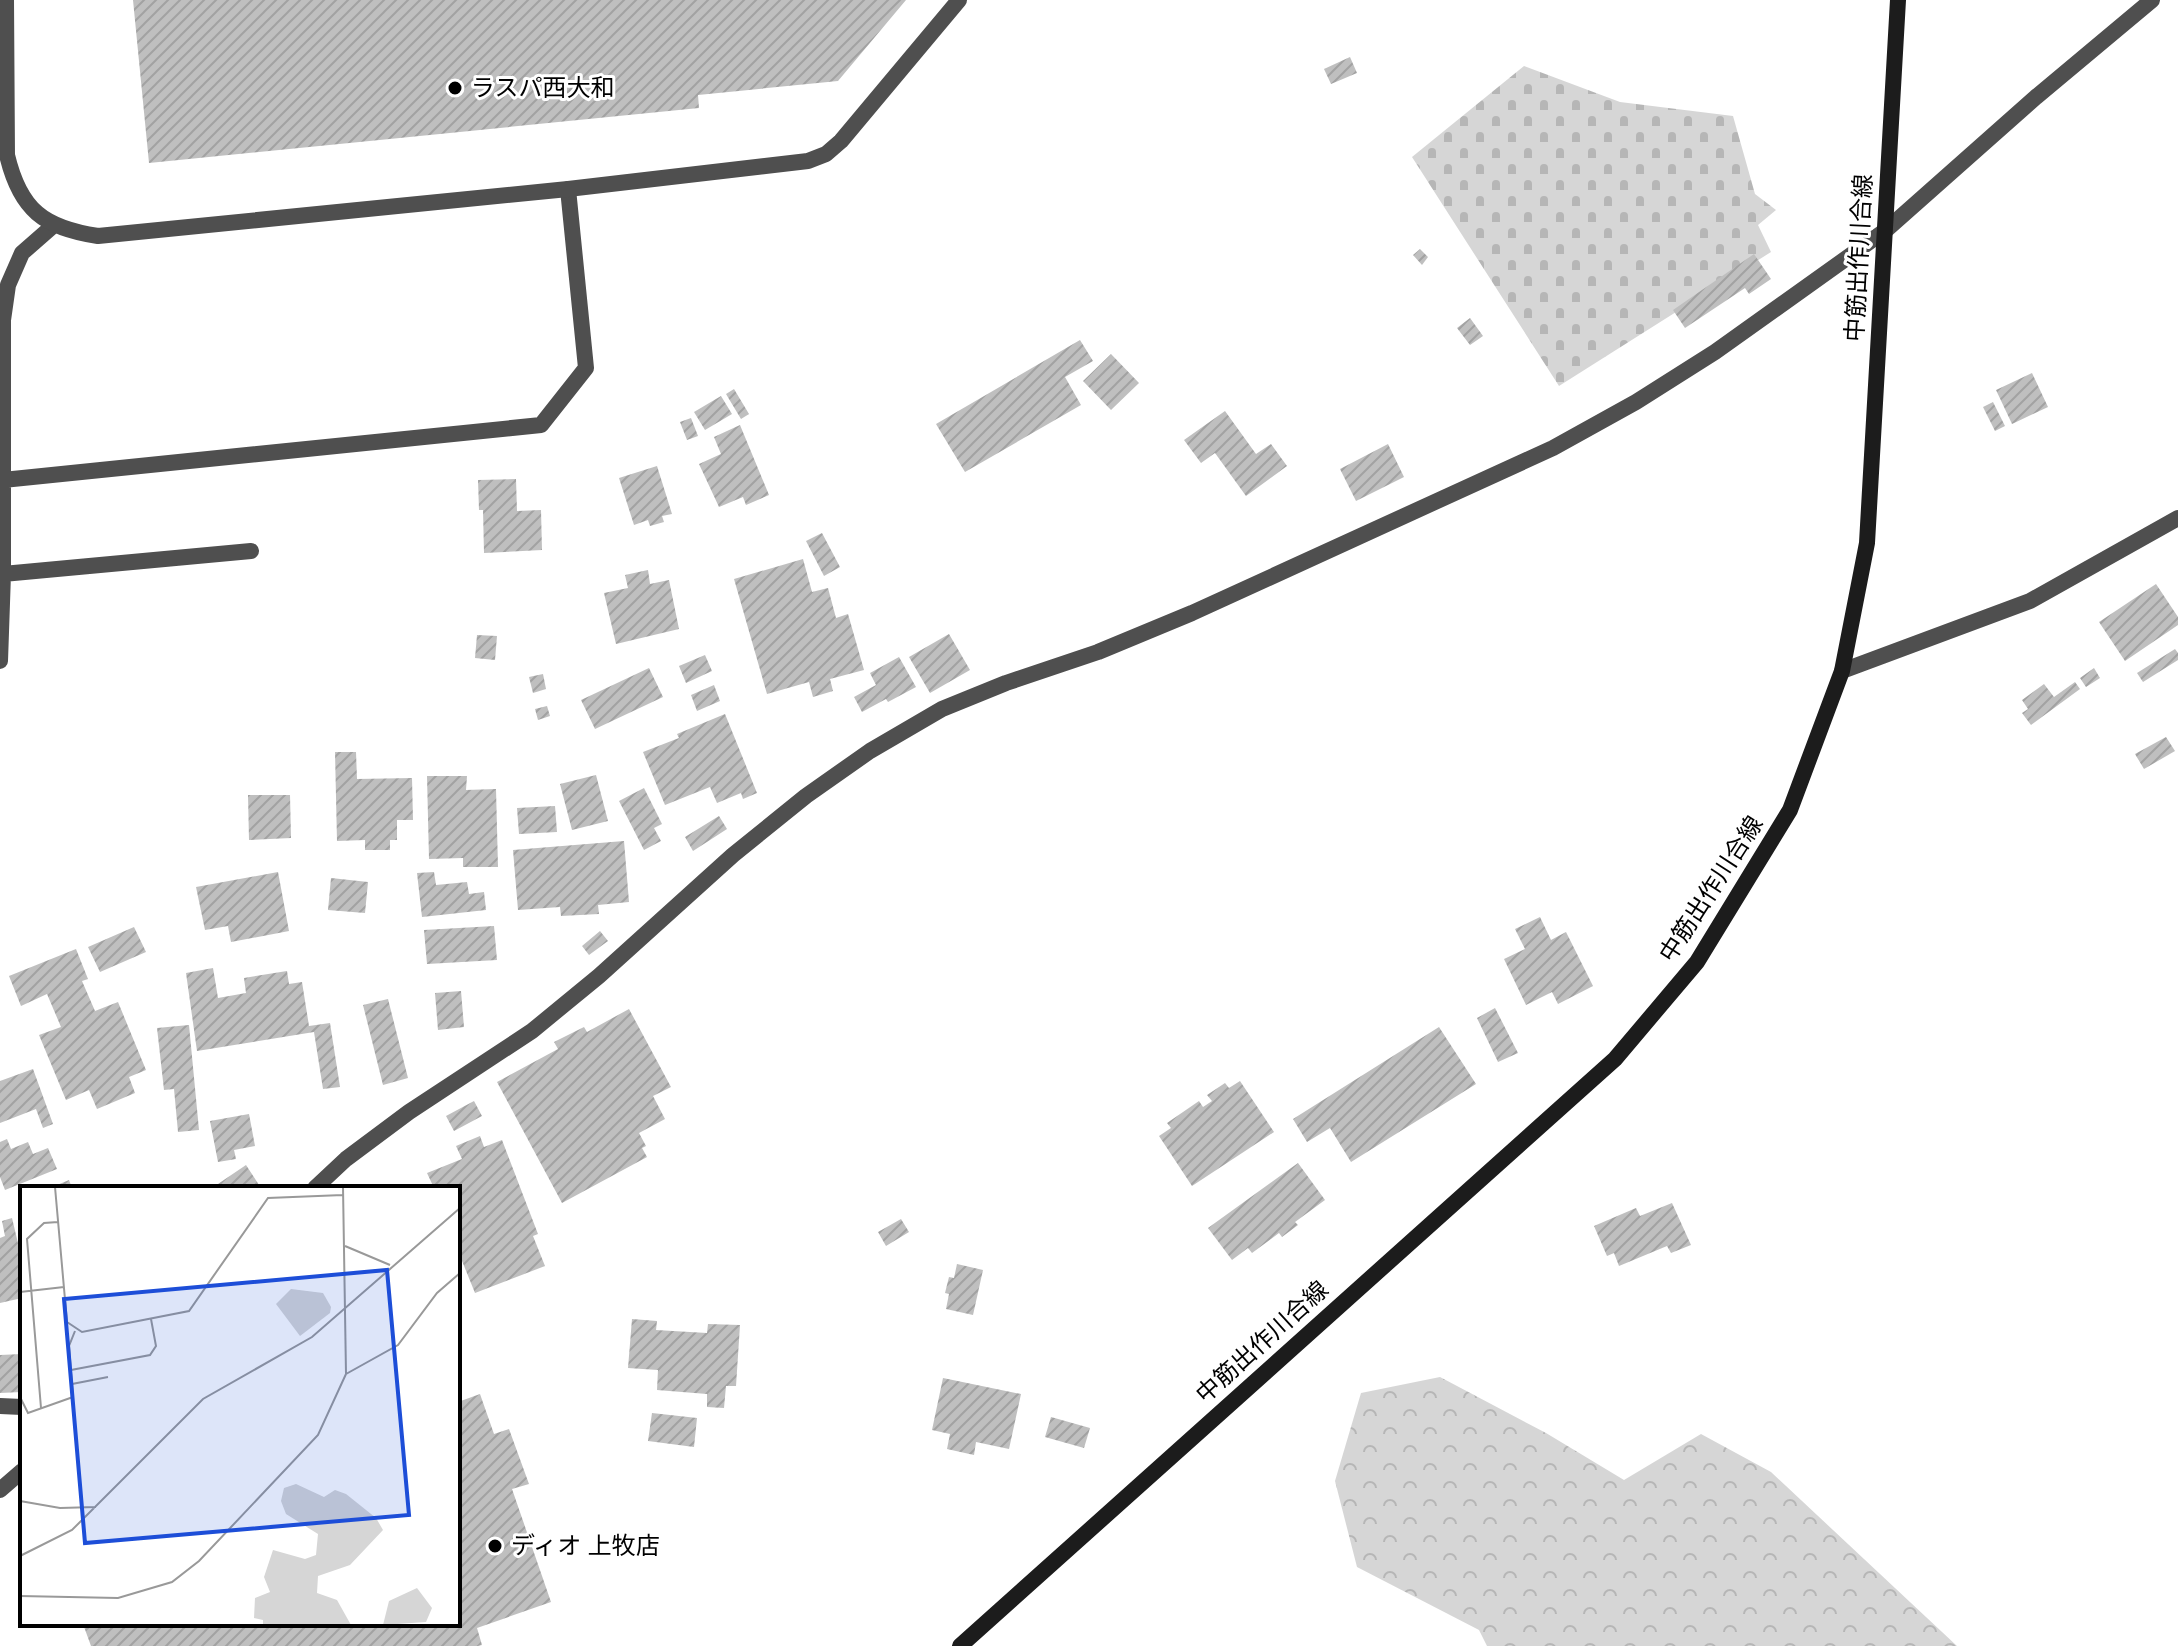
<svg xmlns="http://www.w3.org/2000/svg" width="2178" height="1646" font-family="'DM Sans','Noto Sans JP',sans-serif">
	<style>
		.forest { fill: url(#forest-crowns) }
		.cemetery { fill: url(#cemetery-stones) }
		.building { fill: url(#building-hatch) }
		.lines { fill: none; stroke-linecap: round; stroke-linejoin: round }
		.minor { stroke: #4f4f4f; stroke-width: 16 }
		.tertiary { stroke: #4f4f4f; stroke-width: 16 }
		.secondary { stroke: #1c1c1c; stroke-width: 16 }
		.poi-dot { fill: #000; stroke: #fff; stroke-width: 3 }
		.labels { text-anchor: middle; stroke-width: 6; stroke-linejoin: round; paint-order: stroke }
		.poi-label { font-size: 24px; fill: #000; stroke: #fff; text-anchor: start }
		.street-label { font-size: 24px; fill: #000; stroke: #fff }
		.inset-road { fill: none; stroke: #999; stroke-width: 2 }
		.view { fill: #1d4ed8; fill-opacity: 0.15; stroke: #1d4ed8; stroke-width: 4 }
		.inset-edge { fill: none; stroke: #000; stroke-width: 4 }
	</style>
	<defs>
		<pattern id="forest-crowns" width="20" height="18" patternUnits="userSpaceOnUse" patternTransform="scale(2)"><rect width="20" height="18" fill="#d6d6d6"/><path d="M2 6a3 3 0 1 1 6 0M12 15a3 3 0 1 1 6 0" fill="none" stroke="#b6b6b6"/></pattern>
		<pattern id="cemetery-stones" width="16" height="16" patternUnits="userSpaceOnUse" patternTransform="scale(2)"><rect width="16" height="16" fill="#d6d6d6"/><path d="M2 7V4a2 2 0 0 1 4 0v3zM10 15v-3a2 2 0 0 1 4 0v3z" fill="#b6b6b6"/></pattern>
		<pattern id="building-hatch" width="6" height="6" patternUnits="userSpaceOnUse" patternTransform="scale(2)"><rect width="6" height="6" fill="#bfbfbf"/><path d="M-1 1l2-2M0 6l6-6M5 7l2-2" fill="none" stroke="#a2a2a2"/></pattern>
	</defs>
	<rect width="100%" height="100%" fill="#fff"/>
	<path class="forest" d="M 1440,1377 L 1546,1433 L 1624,1480 L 1701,1434 L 1771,1472 L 1957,1646 L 1487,1646 L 1479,1630 L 1357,1567 L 1335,1481 L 1361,1393 Z"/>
	<path class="cemetery" d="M 1524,66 L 1620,102 L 1733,116 L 1755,194 L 1776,210 L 1758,225 L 1771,252 L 1559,386 L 1412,157 Z"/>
	<path class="building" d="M 133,0 L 906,0 L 838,81 L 698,95 L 699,108 L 149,163 Z
		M 1350,57 L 1357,73 L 1331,84 L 1324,69 Z
		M 1420,249 L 1428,257 L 1422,265 L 1413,255 Z
		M 1754,254 L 1771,279 L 1749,294 L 1745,288 L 1685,328 L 1673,310 Z
		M 1470,318 L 1483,336 L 1470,345 L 1457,328 Z
		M 1080,340 L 1093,361 L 1065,377 L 1081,405 L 965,472 L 936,424 Z
		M 1111,354 L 1139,383 L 1111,410 L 1083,381 Z
		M 2032,373 L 2048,407 L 2012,424 L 1996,390 Z
		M 734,389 L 749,414 L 741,419 L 726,394 Z
		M 721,396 L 732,414 L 705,430 L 694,412 Z
		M 1993,402 L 2005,426 L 1995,431 L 1983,407 Z
		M 1225,411 L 1256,454 L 1271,444 L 1287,466 L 1246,496 L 1215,453 L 1201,463 L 1184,440 Z
		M 691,418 L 698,436 L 687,440 L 680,422 Z
		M 740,425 L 769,495 L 746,505 L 743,497 L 719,507 L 699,464 L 721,454 L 714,437 Z
		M 1388,444 L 1404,477 L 1356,501 L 1340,469 Z
		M 657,466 L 672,514 L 662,516 L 664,522 L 650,526 L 648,520 L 634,525 L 619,478 Z
		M 516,479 L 517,511 L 541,510 L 542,550 L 484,553 L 483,510 L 479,510 L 478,480 Z
		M 822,533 L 840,567 L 824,576 L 806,541 Z
		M 803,559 L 812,592 L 828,588 L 836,618 L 848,614 L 864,670 L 830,679 L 833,691 L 813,697 L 809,682 L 767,694 L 734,579 Z
		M 648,570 L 650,584 L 669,580 L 679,629 L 616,644 L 604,593 L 628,588 L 625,575 Z
		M 2156,584 L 2178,617 L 2178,625 L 2125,661 L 2099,622 Z
		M 949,634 L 970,670 L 930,693 L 909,657 Z
		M 477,635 L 497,636 L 495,660 L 475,658 Z
		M 2175,649 L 2178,653 L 2178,660 L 2143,682 L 2137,673 Z
		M 705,655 L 712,671 L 686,683 L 679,666 Z
		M 899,657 L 916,687 L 888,702 L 886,699 L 862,712 L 854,697 L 876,685 L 870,673 Z
		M 649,668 L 663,697 L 595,729 L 581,700 Z
		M 2094,668 L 2100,678 L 2086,687 L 2080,678 Z
		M 543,674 L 546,689 L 533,693 L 529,677 Z
		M 2075,682 L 2080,689 L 2031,725 L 2022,713 L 2028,709 L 2022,700 L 2044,684 L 2054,697 Z
		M 714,685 L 720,701 L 697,711 L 691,695 Z
		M 547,706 L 550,716 L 538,720 L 535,709 Z
		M 725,714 L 757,793 L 743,799 L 741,793 L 717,803 L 710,787 L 665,805 L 643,752 L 679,738 L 677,734 Z
		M 2166,737 L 2175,751 L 2144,769 L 2135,754 Z
		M 335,752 L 356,752 L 357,779 L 412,778 L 413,820 L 397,820 L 397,840 L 390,840 L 390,850 L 365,850 L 365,840 L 337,841 Z
		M 596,775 L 608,821 L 572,830 L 560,784 Z
		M 427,776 L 467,776 L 466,790 L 496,789 L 498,867 L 463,867 L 463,858 L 429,859 Z
		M 644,788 L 662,824 L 654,828 L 661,841 L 644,850 L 619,801 Z
		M 248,795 L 290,795 L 291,838 L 249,840 Z
		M 555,806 L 557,832 L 519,834 L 517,808 Z
		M 719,816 L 727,829 L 693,851 L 685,837 Z
		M 624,841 L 629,902 L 598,905 L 599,914 L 561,916 L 560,907 L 518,910 L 513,850 Z
		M 278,872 L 289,931 L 231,942 L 228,926 L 205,930 L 196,887 Z
		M 434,872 L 436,885 L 467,882 L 469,894 L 484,892 L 486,910 L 422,917 L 417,873 Z
		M 331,878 L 368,882 L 365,913 L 328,910 Z
		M 1540,917 L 1551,940 L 1566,932 L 1593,986 L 1558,1004 L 1552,992 L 1526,1005 L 1504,959 L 1525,949 L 1515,929 Z
		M 494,926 L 497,960 L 427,964 L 424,930 Z
		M 134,927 L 146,952 L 100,972 L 88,947 Z
		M 600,931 L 608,941 L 589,955 L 582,946 Z
		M 76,949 L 88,979 L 82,981 L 95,1011 L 118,1002 L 146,1070 L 129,1077 L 135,1093 L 97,1109 L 89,1090 L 66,1100 L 39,1035 L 61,1027 L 47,994 L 21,1006 L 9,976 Z
		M 213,968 L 218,998 L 246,993 L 244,978 L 287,971 L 289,984 L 302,982 L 309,1026 L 330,1023 L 340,1087 L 323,1089 L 314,1032 L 197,1051 L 186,973 Z
		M 461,991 L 464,1027 L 438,1030 L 435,993 Z
		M 388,999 L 408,1078 L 383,1085 L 363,1005 Z
		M 1495,1008 L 1518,1053 L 1498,1062 L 1477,1018 Z
		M 629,1009 L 671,1087 L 653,1096 L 665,1119 L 639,1133 L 646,1146 L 642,1148 L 647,1157 L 562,1203 L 497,1082 L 558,1049 L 554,1042 L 584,1027 L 587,1032 Z
		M 189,1025 L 199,1130 L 178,1132 L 174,1089 L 164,1090 L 157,1028 Z
		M 1439,1027 L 1476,1084 L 1351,1162 L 1330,1128 L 1307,1142 L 1293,1119 Z
		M 33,1069 L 53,1124 L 43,1128 L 36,1109 L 0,1123 L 0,1081 Z
		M 1240,1081 L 1274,1132 L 1192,1186 L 1159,1136 L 1171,1128 L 1167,1123 L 1199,1101 L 1203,1107 L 1212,1101 L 1207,1095 L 1225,1083 L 1229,1088 Z
		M 474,1101 L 482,1116 L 454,1131 L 446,1116 Z
		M 249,1114 L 255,1146 L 234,1150 L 236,1159 L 218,1162 L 210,1121 Z
		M 480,1136 L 484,1147 L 502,1140 L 538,1234 L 533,1236 L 545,1266 L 475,1293 L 458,1251 L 458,1188 L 434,1188 L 427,1173 L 462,1159 L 456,1146 Z
		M 7,1139 L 11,1149 L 28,1142 L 33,1154 L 48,1148 L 57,1169 L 5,1190 L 0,1177 L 0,1142 Z
		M 1298,1163 L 1325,1200 L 1295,1222 L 1298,1225 L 1282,1237 L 1279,1233 L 1252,1253 L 1248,1248 L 1232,1260 L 1208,1228 Z
		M 246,1165 L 261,1188 L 212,1188 Z
		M 69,1180 L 72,1188 L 50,1188 Z
		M 1672,1203 L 1691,1245 L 1671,1253 L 1667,1246 L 1619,1266 L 1614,1253 L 1607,1256 L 1594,1226 L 1636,1208 L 1640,1216 Z
		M 12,1218 L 22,1260 L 22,1298 L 0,1303 L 0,1238 L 5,1236 L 2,1221 Z
		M 901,1219 L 909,1232 L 886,1246 L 878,1232 Z
		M 957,1264 L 983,1270 L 973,1315 L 946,1309 L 949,1294 L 945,1293 L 949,1277 L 954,1278 Z
		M 632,1319 L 657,1321 L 656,1330 L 707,1333 L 708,1324 L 740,1325 L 736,1386 L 726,1386 L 724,1408 L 707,1407 L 707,1394 L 657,1390 L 658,1370 L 628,1368 Z
		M 22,1354 L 22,1392 L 0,1393 L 0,1355 Z
		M 943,1378 L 1021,1394 L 1009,1449 L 976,1442 L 974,1455 L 947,1449 L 950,1434 L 932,1430 Z
		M 480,1394 L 494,1434 L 509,1429 L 529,1484 L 512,1489 L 551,1602 L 477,1628 L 482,1645 L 478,1646 L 91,1646 L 83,1624 L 458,1624 L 458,1402 Z
		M 652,1413 L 697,1418 L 694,1447 L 648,1441 Z
		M 1051,1417 L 1090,1428 L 1084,1448 L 1045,1437 Z"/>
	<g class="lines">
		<path class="minor" d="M 3,480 L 541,425 L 586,368 L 568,189
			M 3,574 L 251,551
			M 0,661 L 3,574 L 3,320 L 8,285 L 22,253 L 54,225
			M 1842,671 L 2030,601 L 2178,518
			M 315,1188 L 346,1159 L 409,1112 L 532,1031 L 599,976 L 733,855 L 806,796 L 870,751 L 942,709 L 1006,683 L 1098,652 L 1192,613 L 1553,448 L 1636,402 L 1715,352 L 1886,230 L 2036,97 L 2152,0
			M 0,1406 L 22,1407
			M 0,1490 L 22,1471"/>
		<path class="tertiary" d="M 6,0 L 7,155 C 20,210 44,228 98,236 L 568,189 L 808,161 L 826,154 L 841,141 L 959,0"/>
		<path class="secondary" d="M 960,1646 L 1615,1059 L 1697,962 L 1790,810 L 1842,671 L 1867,543 L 1898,0"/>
	</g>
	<g class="poi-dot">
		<circle cx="455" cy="88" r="8"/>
		<circle cx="495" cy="1546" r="8"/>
	</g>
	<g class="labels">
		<g class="poi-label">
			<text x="471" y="96">ラスパ西大和</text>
			<text x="511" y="1554">ディオ 上牧店</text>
		</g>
		<g class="street-label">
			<text transform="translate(1859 258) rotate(-87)" y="8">中筋出作川合線</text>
			<text transform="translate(1711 889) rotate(-57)" y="8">中筋出作川合線</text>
			<text transform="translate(1262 1342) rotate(-42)" y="8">中筋出作川合線</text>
		</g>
	</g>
	<g transform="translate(20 1186)">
		<rect width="440" height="440" fill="#fff"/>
		<path d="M 276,298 L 304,311 L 315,304 L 326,308 L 356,332 L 363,344 L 330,379 L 298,390 L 297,407 L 317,414 L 331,439 L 243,439 L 243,434 L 234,432 L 235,412 L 250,406 L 244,391 L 253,364 L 285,373 L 296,369 L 298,348 L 266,328 L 261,315 L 264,302 ZM 397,402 L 412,422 L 406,436 L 363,439 L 369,415 Z" fill="#d6d6d6"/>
		<path d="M 271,103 L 303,107 L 311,121 L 310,127 L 280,150 L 256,118 Z" fill="#d6d6d6"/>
		<path class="inset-road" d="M 35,1 L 47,136 L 62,146 L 169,125 L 248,12 L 323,9M 325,60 L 370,79M 0,106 L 44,101M 51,184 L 130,169 L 136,160 L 131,133M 326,188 L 378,159 L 417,107 L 440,87M 52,198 L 88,191M 0,211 L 8,227 L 53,211 L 49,160 L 55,145M 21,222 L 7,53 L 24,37 L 38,36M 0,315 L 40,322 L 76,321M 0,370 L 52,344 L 183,213 L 292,151 L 440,22M 0,410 L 98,412 L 152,396 L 179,375 L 298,249 L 326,188 L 323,1"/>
		<path class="view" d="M 367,84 L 389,329 L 65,357 L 44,113 Z"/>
		<rect width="440" height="440" class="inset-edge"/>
	</g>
</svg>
